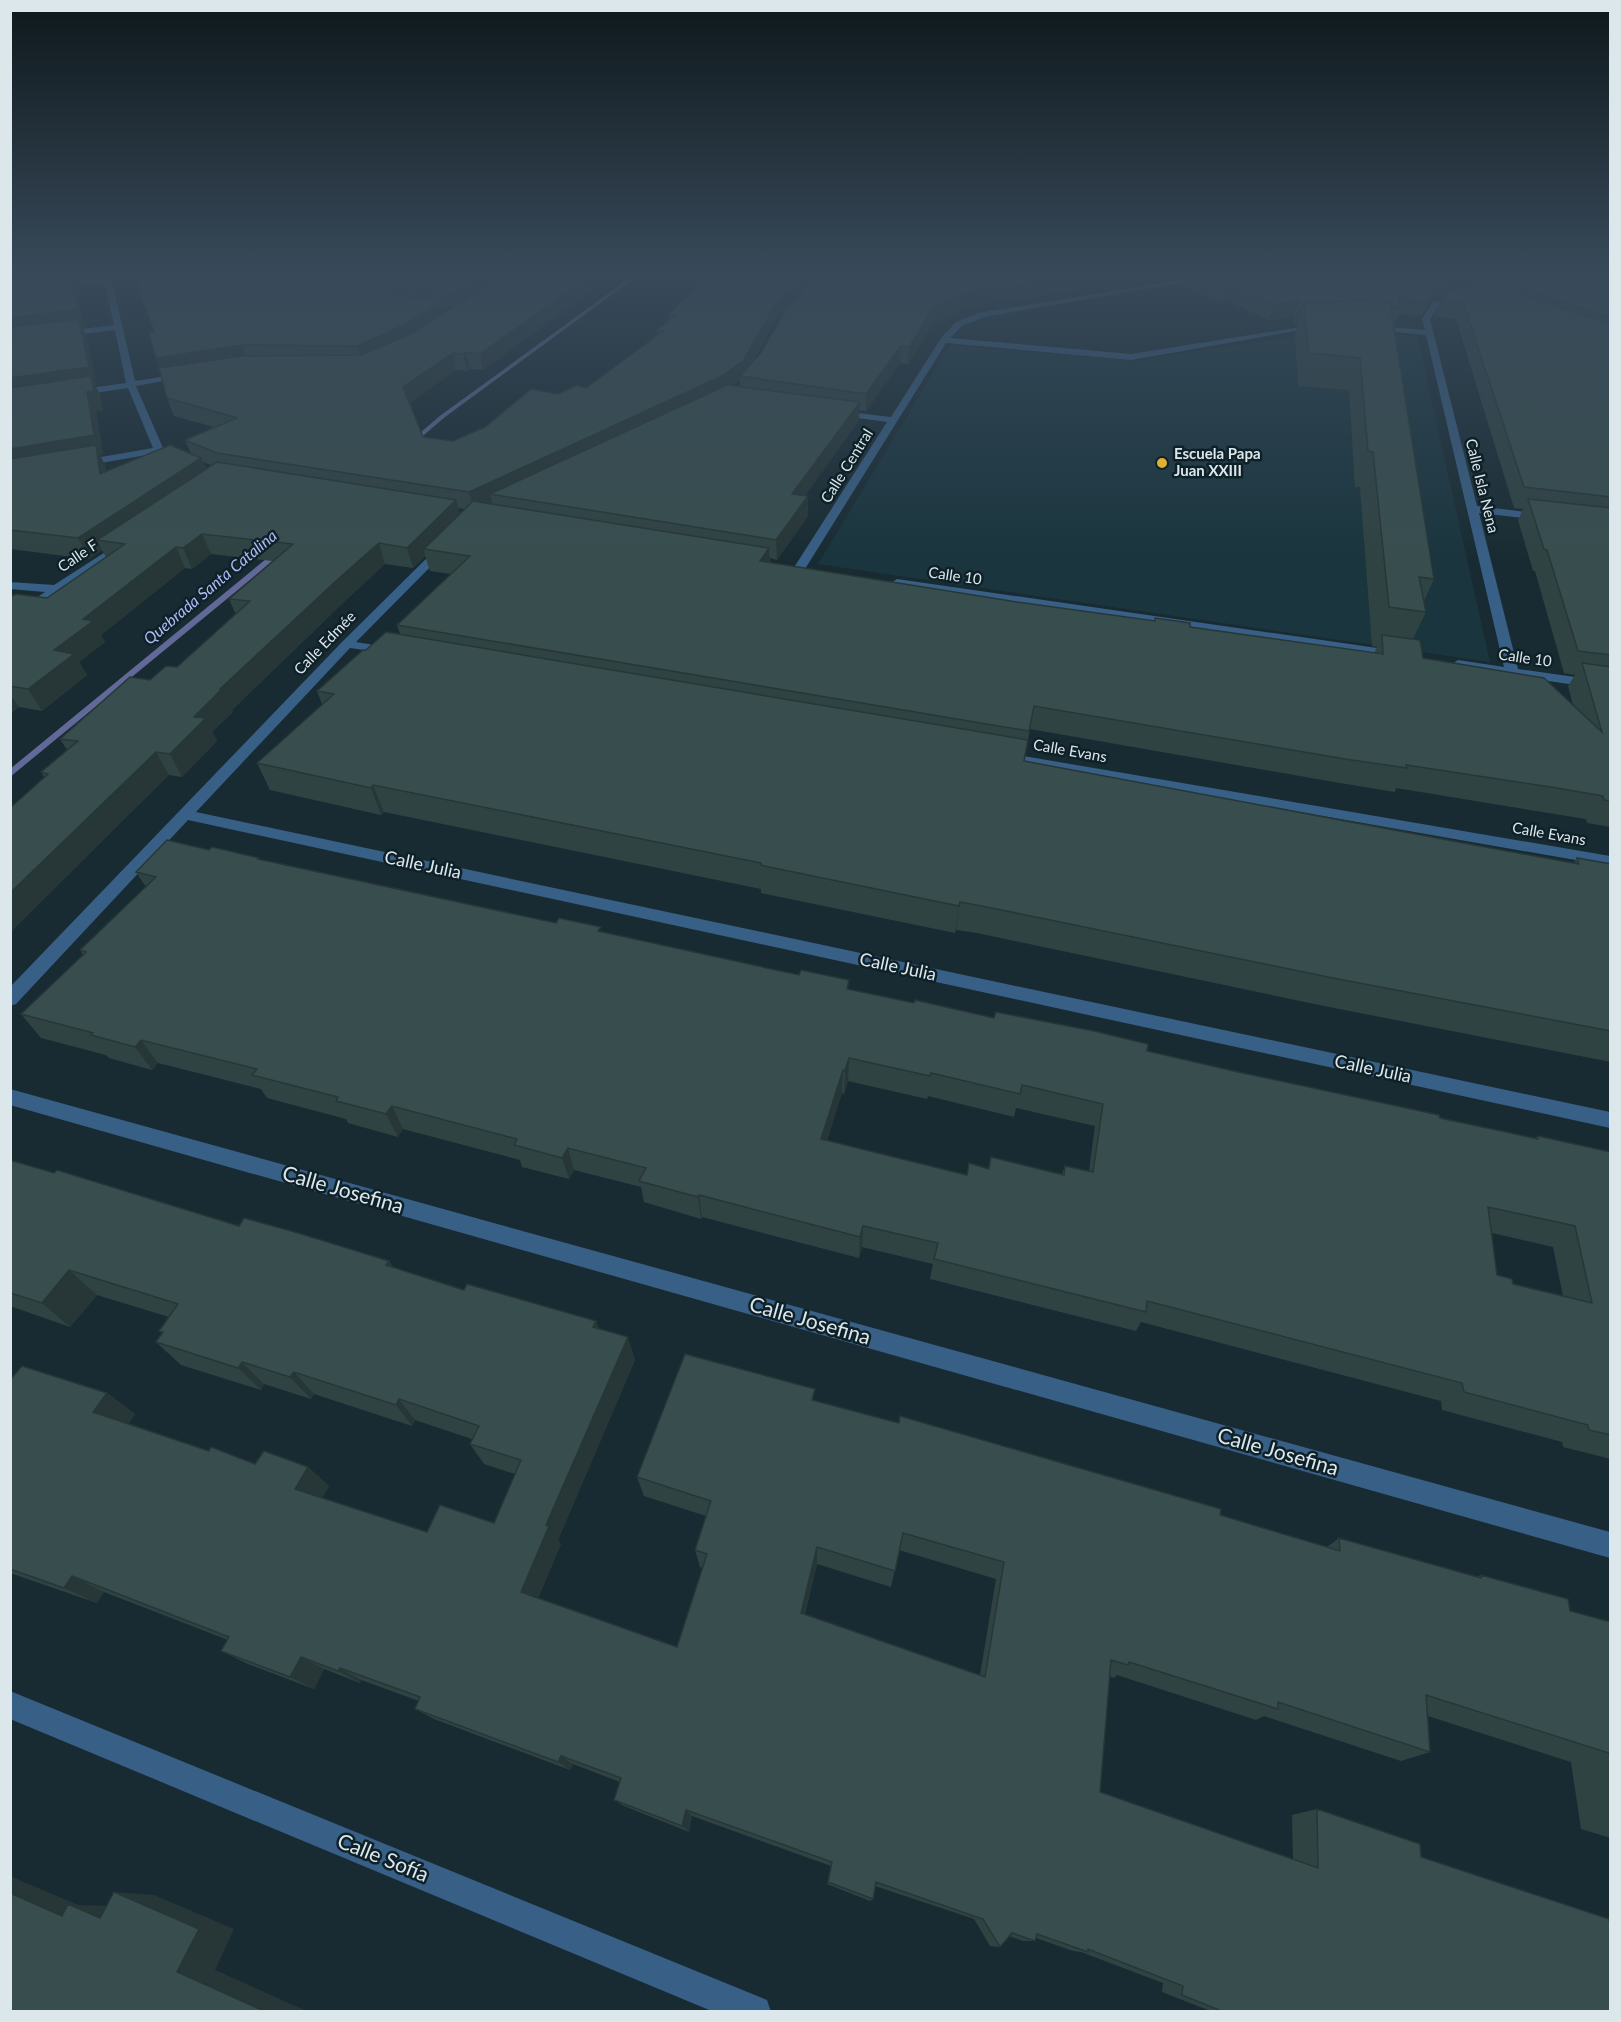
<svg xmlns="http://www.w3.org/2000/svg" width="1621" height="2022" font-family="Lato,sans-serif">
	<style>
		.built { fill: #1a353e }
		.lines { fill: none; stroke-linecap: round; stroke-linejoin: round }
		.stream { fill: #626898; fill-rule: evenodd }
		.minor { fill: #385f86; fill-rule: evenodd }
		.wall { fill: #304343; fill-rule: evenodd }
		.shaded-wall { fill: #273737 }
		.building { fill: #384e4e; stroke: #273737; stroke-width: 1.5; fill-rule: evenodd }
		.poi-dot { fill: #dfb133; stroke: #0f2128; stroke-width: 2 }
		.labels { text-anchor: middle; stroke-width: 5; stroke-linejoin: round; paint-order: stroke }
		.far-poi-label { font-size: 15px; font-weight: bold; fill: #dce7eb; stroke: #0f2128; text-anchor: start }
		.far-street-label { font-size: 15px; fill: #dce7eb; stroke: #0f2128 }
		.far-water-label { font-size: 16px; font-style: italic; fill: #b0baf6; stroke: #0f2128 }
		.street-label { font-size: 18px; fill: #dce7eb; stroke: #0f2128 }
		.near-street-label { font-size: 21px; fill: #dce7eb; stroke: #0f2128 }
	</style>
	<rect width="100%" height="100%" fill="#192b32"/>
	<path class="built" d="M 1331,331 L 1417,336 L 1490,662 L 818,564 L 950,345 L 1134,361 Z"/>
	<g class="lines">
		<path class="stream" d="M 631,277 L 636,277 L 445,417 L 411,446 L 407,446 L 407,444 L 441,415 Z
			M 277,550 L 284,552 L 10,777 L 10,769 Z"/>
		<path class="minor" d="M 103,277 L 111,277 L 135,381 L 187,373 L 191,376 L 136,386 L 163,448 L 182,456 L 182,460 L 176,460 L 158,453 L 78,467 L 73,464 L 78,461 L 153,448 L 128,388 L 75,396 L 71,393 L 75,390 L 126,383 L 115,330 L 10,343 L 10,338 L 114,325 L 104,282 L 10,294 L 10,290 Z
			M 1197,277 L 1214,277 L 984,317 L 962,326 L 950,338 L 1131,354 L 1320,324 L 1324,326 L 1131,360 L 946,343 L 805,569 L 799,572 L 795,571 L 793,569 L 887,422 L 835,415 L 832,414 L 832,410 L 891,417 L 941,338 L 956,322 L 979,313 Z
			M 1464,296 L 1468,298 L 1467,300 L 1439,306 L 1430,319 L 1477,506 L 1543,514 L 1548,517 L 1543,520 L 1479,513 L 1518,669 L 1610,682 L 1610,690 L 1458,668 L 1452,664 L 1458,660 L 1504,667 L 1426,335 L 1372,330 L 1368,328 L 1372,326 L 1425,330 L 1422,319 L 1433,302 Z
			M 124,540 L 128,541 L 128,545 L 10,625 L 10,615 L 45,592 L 10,589 L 10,582 L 54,585 Z
			M 443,545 L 447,546 L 447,550 L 356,642 L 398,649 L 400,652 L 398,655 L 350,648 L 196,812 L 1610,1112 L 1610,1128 L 188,820 L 16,1004 L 10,1006 L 10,987 L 343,641 L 439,546 Z
			M 897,579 L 1398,651 L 1404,655 L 1398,659 L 893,585 L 891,583 Z
			M 1000,752 L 1610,856 L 1610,866 L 995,759 L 993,756 L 995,753 Z
			M 10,1089 L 1610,1532 L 1610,1558 L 10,1105 Z
			M 10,1691 L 767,2000 L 771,2012 L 714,2012 L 10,1719 Z"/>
	</g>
	<path class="wall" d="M 10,277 L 83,277 L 80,278 L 83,287 L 84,294 L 77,295 L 85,326 L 82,327 L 86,336 L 97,385 L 95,385 L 100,395 L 103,410 L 96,411 L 103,454 L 100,455 L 105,465 L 106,471 L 191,454 L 185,440 L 214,427 L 174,416 L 167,398 L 160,368 L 156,358 L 154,332 L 138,286 L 137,286 L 134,277 L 611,277 L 483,370 L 470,369 L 467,371 L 456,370 L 410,403 L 423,437 L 453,441 L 558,394 L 586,388 L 657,335 L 657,330 L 669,320 L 669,314 L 698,286 L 698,281 L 702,277 L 1160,277 L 1005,302 L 1001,300 L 966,308 L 933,323 L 908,364 L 900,363 L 866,411 L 859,410 L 859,420 L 805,496 L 808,516 L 777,560 L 770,558 L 770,563 L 1017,602 L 1374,653 L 1377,647 L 1372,646 L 1360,487 L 1355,487 L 1349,390 L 1298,386 L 1295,335 L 1297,326 L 1294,326 L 1293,317 L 1269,320 L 1230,302 L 1222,303 L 1180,285 L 1182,278 L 1168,280 L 1162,277 L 1611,277 L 1611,827 L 1587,823 L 1586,819 L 1536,811 L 1396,788 L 1395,792 L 1334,782 L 1030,729 L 1024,761 L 1496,849 L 1574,863 L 1577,858 L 1611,864 L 1611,1062 L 1319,1005 L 977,933 L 956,930 L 955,933 L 761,893 L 761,889 L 384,812 L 381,815 L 270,790 L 257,763 L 322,704 L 317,691 L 366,650 L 400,634 L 397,625 L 451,574 L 430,571 L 425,556 L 413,568 L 385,564 L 346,600 L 232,710 L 233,712 L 212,732 L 217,741 L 182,777 L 169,775 L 44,777 L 41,772 L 67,750 L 60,739 L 150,680 L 177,667 L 236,615 L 229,599 L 272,561 L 211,554 L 192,569 L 185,568 L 101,635 L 105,642 L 79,662 L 87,675 L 42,711 L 19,707 L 10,714 L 10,597 L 47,598 L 106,557 L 102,550 L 89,559 L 10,549 ZM 1442,298 L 1434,317 L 1456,319 L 1514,508 L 1523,509 L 1518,520 L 1533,571 L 1535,571 L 1564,673 L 1575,675 L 1568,686 L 1573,705 L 1423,658 L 1413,639 L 1426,612 L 1424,601 L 1434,579 L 1393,323 L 1395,323 L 1398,314 L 1421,316 L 1433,300 ZM 445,307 L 452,308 L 446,311 ZM 786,309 L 761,353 L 751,365 L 777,317 ZM 740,380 L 740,386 L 733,385 ZM 203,462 L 211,465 L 206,469 ZM 458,508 L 465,509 L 460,514 Z
		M 209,850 L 259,858 L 260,860 L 556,923 L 602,932 L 849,989 L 1147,1051 L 1440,1118 L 1535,1138 L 1538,1136 L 1611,1152 L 1611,1459 L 1563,1447 L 1562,1442 L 1442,1410 L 1441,1401 L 1141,1322 L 1136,1331 L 930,1279 L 933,1264 L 862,1247 L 859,1258 L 702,1217 L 701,1219 L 644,1202 L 641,1187 L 574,1170 L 569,1179 L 522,1167 L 520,1160 L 403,1129 L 398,1137 L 348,1123 L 346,1119 L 267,1098 L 261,1089 L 158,1063 L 152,1070 L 109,1058 L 106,1055 L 41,1038 L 21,1014 L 83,955 L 80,950 L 146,887 L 136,872 ZM 848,1081 L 927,1099 L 928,1096 L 1014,1117 L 1016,1108 L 1095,1126 L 1089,1171 L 1065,1166 L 1062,1174 L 991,1157 L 988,1169 L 967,1175 L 827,1140 L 842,1093 L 844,1094 ZM 1492,1233 L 1553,1247 L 1563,1296 L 1513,1284 L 1497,1275 Z
		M 10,1160 L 54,1173 L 239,1226 L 389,1261 L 393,1267 L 464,1290 L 596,1321 L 599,1329 L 635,1360 L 558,1540 L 561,1544 L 538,1598 L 677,1647 L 703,1568 L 700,1567 L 695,1550 L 706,1516 L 644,1496 L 637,1477 L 815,1401 L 1220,1515 L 1327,1547 L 1339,1538 L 1477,1577 L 1481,1575 L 1570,1611 L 1611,1622 L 1611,1838 L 1581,1829 L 1571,1762 L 1428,1716 L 1430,1752 L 1401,1761 L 1264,1716 L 1256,1720 L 1117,1675 L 1114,1678 L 1109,1676 L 1100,1792 L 1293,1859 L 1292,1815 L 1317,1809 L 1421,1857 L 1611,2012 L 1213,2012 L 1162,1992 L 1163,1983 L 1081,1952 L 1073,1951 L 1036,1938 L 1035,1941 L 1023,1941 L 1009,1936 L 1000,1947 L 990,1946 L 974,1919 L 875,1886 L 873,1899 L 870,1901 L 827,1884 L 831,1866 L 692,1816 L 689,1832 L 624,1806 L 614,1800 L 620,1782 L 573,1764 L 570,1770 L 434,1719 L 415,1709 L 419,1701 L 361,1680 L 360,1683 L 324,1669 L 314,1689 L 248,1664 L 221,1651 L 228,1640 L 104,1592 L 97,1603 L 10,1573 L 10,1380 L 107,1393 L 135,1414 L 128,1424 L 209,1451 L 255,1464 L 308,1467 L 329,1486 L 322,1498 L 427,1532 L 494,1523 L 515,1474 L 484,1464 L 470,1444 L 472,1439 L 415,1420 L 412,1426 L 314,1394 L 311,1399 L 264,1384 L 261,1390 L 181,1365 L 156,1342 L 162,1334 L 159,1331 L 169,1317 L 97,1295 L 70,1327 L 10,1306 ZM 899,1550 L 996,1579 L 980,1675 L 805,1614 L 817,1564 L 891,1587 Z"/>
	<path class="shaded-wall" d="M 10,277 L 83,277 L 80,278 L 83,287 L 84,294 L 77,295 L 85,326 L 82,327 L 86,336 L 97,385 L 95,385 L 100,395 L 103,410 L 96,411 L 103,454 L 100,455 L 105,465 L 110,493 L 10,471 Z
		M 482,277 L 510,277 L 459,309 L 455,293 Z
		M 589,277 L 611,277 L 483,370 L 480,354 Z
		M 803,277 L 818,277 L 777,317 L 743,377 L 740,376 L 740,380 L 723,393 L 490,494 L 492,502 L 474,511 L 469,492 L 777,302 Z
		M 1070,277 L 1160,277 L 1005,302 L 1007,287 Z
		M 1168,277 L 1182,277 L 1182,278 L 1168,280 Z
		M 1478,277 L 1548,277 L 1500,281 L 1497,287 L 1433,300 L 1421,316 L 1427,301 L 1438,285 Z
		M 1003,285 L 1001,300 L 966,308 L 933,323 L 908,364 L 909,347 L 934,307 L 967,292 Z
		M 1233,287 L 1230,302 L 1222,303 L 1226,288 Z
		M 444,301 L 448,316 L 362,363 L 357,346 Z
		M 1298,301 L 1293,317 L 1269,320 L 1273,305 Z
		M 1299,310 L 1302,310 L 1297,326 L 1294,326 Z
		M 242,345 L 248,362 L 163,375 L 156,358 Z
		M 901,346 L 900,363 L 866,411 L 866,394 Z
		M 466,352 L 470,369 L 467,371 L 463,354 Z
		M 453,353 L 456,370 L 408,404 L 403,387 Z
		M 860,402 L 859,420 L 792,514 L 792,494 Z
		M 201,458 L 209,477 L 97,540 L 102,550 L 89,559 L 78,538 Z
		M 808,496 L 808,516 L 777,560 L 776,540 Z
		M 456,500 L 461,520 L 424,549 L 425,556 L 413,568 L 407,548 Z
		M 202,534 L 211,554 L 192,569 L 183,548 Z
		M 379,543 L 385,564 L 346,600 L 232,710 L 233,712 L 212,732 L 217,741 L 182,777 L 170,754 L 194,717 L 220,689 L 338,579 Z
		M 176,547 L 185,568 L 101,635 L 105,642 L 79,662 L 87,675 L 42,711 L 28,689 L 54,650 L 83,619 Z
		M 769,548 L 770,570 L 760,561 Z
		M 10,694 L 19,707 L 10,714 Z
		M 156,752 L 169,775 L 10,933 L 10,893 Z
		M 373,785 L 384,812 L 381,815 L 371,788 Z
		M 960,902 L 956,930 L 955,933 L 959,906 Z
		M 141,1040 L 158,1063 L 152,1070 L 135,1047 Z
		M 849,1058 L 848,1081 L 844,1094 L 845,1071 Z
		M 843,1070 L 842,1093 L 821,1161 L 821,1139 Z
		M 392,1106 L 403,1129 L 398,1137 L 386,1114 Z
		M 568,1148 L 574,1170 L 569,1179 L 562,1158 Z
		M 699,1195 L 702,1217 L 701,1219 L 698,1197 Z
		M 863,1226 L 862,1247 L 859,1258 L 860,1237 Z
		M 389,1261 L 404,1285 L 386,1265 Z
		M 69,1270 L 97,1295 L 70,1327 L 42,1303 Z
		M 596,1321 L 604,1344 L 593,1327 Z
		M 628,1337 L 635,1360 L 558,1540 L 561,1544 L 534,1608 L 521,1592 L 546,1525 Z
		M 242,1362 L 264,1384 L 261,1390 L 238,1368 Z
		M 294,1372 L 314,1394 L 311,1399 L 290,1377 Z
		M 107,1393 L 135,1414 L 122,1433 L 93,1412 Z
		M 399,1399 L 415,1420 L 412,1426 L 396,1405 Z
		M 308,1467 L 329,1486 L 317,1507 L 295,1489 Z
		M 817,1547 L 817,1564 L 801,1628 L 801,1613 Z
		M 72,1576 L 104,1592 L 97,1603 L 64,1588 Z
		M 301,1657 L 324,1669 L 314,1689 L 290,1677 Z
		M 340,1668 L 361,1680 L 360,1683 L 338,1671 Z
		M 561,1756 L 573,1764 L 570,1770 L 558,1762 Z
		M 686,1810 L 692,1816 L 689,1832 L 682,1826 Z
		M 10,1876 L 78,1905 L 111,1906 L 100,1918 L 62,1916 L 10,1893 Z
		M 114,1892 L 154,1895 L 234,1929 L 215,1970 L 309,2012 L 266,2012 L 177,1972 Z"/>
	<path class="building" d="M 27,277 L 77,277 L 70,278 L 78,309 L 10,318 L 10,279 Z
		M 135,277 L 340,277 L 372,291 L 444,301 L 404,325 L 357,346 L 242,345 L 156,358 L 149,333 L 154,332 Z
		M 367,277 L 482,277 L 455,293 L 379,283 Z
		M 501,277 L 589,277 L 480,354 L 466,352 L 463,354 L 453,353 L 403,387 L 423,437 L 453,441 L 485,427 L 531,389 L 558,394 L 577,385 L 586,388 L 663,331 L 657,330 L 675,315 L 669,314 L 703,281 L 698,281 L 703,277 L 803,277 L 777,302 L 743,361 L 722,376 L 469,492 L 217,453 L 185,440 L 237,418 L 167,398 L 159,368 L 242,356 L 362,355 L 412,333 Z
		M 816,277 L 1070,277 L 1007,287 L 1003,285 L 967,292 L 934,307 L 909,347 L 901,346 L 866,394 L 740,376 L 761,353 L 787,308 Z
		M 1200,277 L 1478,277 L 1438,285 L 1427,301 L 1399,298 L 1401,307 L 1391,307 L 1390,302 L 1360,300 L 1304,304 L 1302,310 L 1299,310 L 1298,301 L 1273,305 L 1233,287 L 1226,288 Z
		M 1521,277 L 1611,277 L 1611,306 L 1609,307 L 1611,310 L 1611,318 L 1500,281 Z
		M 1483,283 L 1611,324 L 1611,497 L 1524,487 L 1463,302 L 1440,300 L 1447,291 Z
		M 1360,300 L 1390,302 L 1434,579 L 1419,577 L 1426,612 L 1389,607 L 1373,452 L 1368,451 L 1360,358 L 1309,353 L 1304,304 Z
		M 79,319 L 89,367 L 10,378 L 10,327 Z
		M 91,376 L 94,391 L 87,392 L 94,435 L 10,449 L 10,388 Z
		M 727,385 L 860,402 L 792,494 L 808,496 L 776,540 L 490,494 Z
		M 96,445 L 100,474 L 170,445 L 201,458 L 78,538 L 10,530 L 10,459 Z
		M 217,462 L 456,500 L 407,548 L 379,543 L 338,579 L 220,689 L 222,689 L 194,717 L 206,718 L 170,754 L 156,752 L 10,893 L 10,808 L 48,774 L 41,772 L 78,741 L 60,739 L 130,677 L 150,680 L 166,666 L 177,667 L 250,601 L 229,599 L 293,544 L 202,534 L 183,548 L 176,547 L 83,619 L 93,621 L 54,650 L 74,654 L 28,689 L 10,686 L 10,597 L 16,594 L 47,598 L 125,544 L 97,540 Z
		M 1528,499 L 1611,508 L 1611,655 L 1578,651 L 1547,550 L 1544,549 Z
		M 473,501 L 769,548 L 760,561 L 1017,602 L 1155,621 L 1155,618 L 1190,623 L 1190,627 L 1383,654 L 1382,635 L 1420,640 L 1423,658 L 1544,678 L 1602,732 L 1582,663 L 1611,667 L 1611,801 L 1604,800 L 1603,796 L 1551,787 L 1406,765 L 1407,768 L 1345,759 L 1034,706 L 1029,731 L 397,625 L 470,556 L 424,549 Z
		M 386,632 L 1028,740 L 1024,761 L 1496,849 L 1579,864 L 1577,858 L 1611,864 L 1611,1031 L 1333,978 L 982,906 L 960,902 L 959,906 L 760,865 L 761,863 L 373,785 L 371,788 L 257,763 L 334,694 L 317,691 L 363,650 L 366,650 Z
		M 167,840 L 209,850 L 212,847 L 259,858 L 258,859 L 556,923 L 559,918 L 601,927 L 598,931 L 799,975 L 801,970 L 849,980 L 847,989 L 914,1003 L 915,1000 L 994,1018 L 996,1012 L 1094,1031 L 1148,1044 L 1147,1051 L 1238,1072 L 1439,1115 L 1440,1118 L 1506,1132 L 1538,1139 L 1538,1136 L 1611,1152 L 1611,1435 L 1589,1430 L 1588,1425 L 1464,1392 L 1462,1383 L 1147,1301 L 1146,1312 L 934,1259 L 938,1243 L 863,1226 L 860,1237 L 699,1195 L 698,1197 L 639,1181 L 646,1168 L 568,1148 L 562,1158 L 514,1145 L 517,1139 L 392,1106 L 386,1114 L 336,1101 L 338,1097 L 252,1075 L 257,1069 L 141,1040 L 135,1047 L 91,1035 L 93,1033 L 21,1014 L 86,952 L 80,950 L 156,877 L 136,872 ZM 849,1058 L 930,1076 L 931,1073 L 1020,1094 L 1022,1085 L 1103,1104 L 1093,1172 L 1065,1166 L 1064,1175 L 991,1157 L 989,1169 L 969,1163 L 967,1175 L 821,1139 L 843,1070 L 845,1071 ZM 1488,1207 L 1575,1226 L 1592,1303 L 1513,1284 L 1512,1279 L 1497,1275 Z
		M 10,1160 L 54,1173 L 57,1170 L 239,1226 L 244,1218 L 298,1233 L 389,1261 L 386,1265 L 464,1290 L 467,1284 L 596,1321 L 593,1327 L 628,1337 L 546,1525 L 549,1526 L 521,1592 L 677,1647 L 707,1554 L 695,1550 L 711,1501 L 637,1477 L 685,1354 L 815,1389 L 812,1400 L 899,1423 L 900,1416 L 1221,1509 L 1220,1515 L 1340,1551 L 1339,1538 L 1481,1578 L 1481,1575 L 1568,1599 L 1570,1611 L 1611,1622 L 1611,1761 L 1609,1753 L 1426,1695 L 1430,1752 L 1278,1702 L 1278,1709 L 1129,1662 L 1128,1665 L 1111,1660 L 1100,1792 L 1318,1868 L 1317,1809 L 1420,1844 L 1421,1857 L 1609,1919 L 1611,1929 L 1611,2012 L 1224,2012 L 1182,1995 L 1183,1986 L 1088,1949 L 1088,1952 L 1037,1934 L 1035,1941 L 1012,1933 L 1000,1947 L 983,1919 L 876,1882 L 873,1899 L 828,1882 L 832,1862 L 686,1810 L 682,1826 L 614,1800 L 621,1778 L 561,1756 L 558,1762 L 415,1709 L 420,1697 L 340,1668 L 338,1671 L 301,1657 L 290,1677 L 221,1651 L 229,1637 L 72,1576 L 64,1588 L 10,1569 L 10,1380 L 22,1366 L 107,1393 L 93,1412 L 209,1451 L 211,1447 L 255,1464 L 264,1451 L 308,1467 L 295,1489 L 427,1532 L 440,1505 L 494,1523 L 521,1460 L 470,1444 L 479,1426 L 399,1399 L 396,1405 L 294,1372 L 290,1377 L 242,1362 L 238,1368 L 156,1342 L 163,1332 L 159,1331 L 178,1304 L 69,1270 L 42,1303 L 10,1293 ZM 903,1533 L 1004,1562 L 985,1677 L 801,1613 L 817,1547 L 895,1571 Z
		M 114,1892 L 199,1929 L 177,1972 L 266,2012 L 10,2012 L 10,1893 L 62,1916 L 68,1904 L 100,1918 Z"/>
	<linearGradient id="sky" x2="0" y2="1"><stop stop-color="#0e181c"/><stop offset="0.49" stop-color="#384a5a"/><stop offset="1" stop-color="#384a5a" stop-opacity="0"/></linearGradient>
	<rect width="1621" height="560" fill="url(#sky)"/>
	<circle class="poi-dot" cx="1162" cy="463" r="6"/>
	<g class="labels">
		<g class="far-poi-label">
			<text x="1174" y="459">Escuela Papa<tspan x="1174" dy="17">Juan XXIII</tspan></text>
		</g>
		<g class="far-street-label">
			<text transform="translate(847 466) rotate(-58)" y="5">Calle Central</text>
			<text transform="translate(1482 486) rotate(76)" y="5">Calle Isla Nena</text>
			<text transform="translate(78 556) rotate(-34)" y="5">Calle F</text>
			<text transform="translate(955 576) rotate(8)" y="5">Calle 10</text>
			<text transform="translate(325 643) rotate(-46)" y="5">Calle Edmée</text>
			<text transform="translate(1525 658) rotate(8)" y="5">Calle 10</text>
			<text transform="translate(1070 751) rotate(10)" y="5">Calle Evans</text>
			<text transform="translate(1549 834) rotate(10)" y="5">Calle Evans</text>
		</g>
		<g class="far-water-label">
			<text transform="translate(210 587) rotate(-40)" y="6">Quebrada Santa Catalina</text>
		</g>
		<g class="street-label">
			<text transform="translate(423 865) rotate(12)" y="6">Calle Julia</text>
			<text transform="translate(898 967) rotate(12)" y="6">Calle Julia</text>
			<text transform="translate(1373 1069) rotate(12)" y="6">Calle Julia</text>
		</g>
		<g class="near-street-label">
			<text transform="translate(343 1190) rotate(16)" y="7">Calle Josefina</text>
			<text transform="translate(810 1321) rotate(16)" y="7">Calle Josefina</text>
			<text transform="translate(1278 1452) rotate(16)" y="7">Calle Josefina</text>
			<text transform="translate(383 1858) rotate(22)" y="7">Calle Sofía</text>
		</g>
	</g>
	<rect width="1621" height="2022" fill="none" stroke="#dce7eb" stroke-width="24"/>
</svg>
